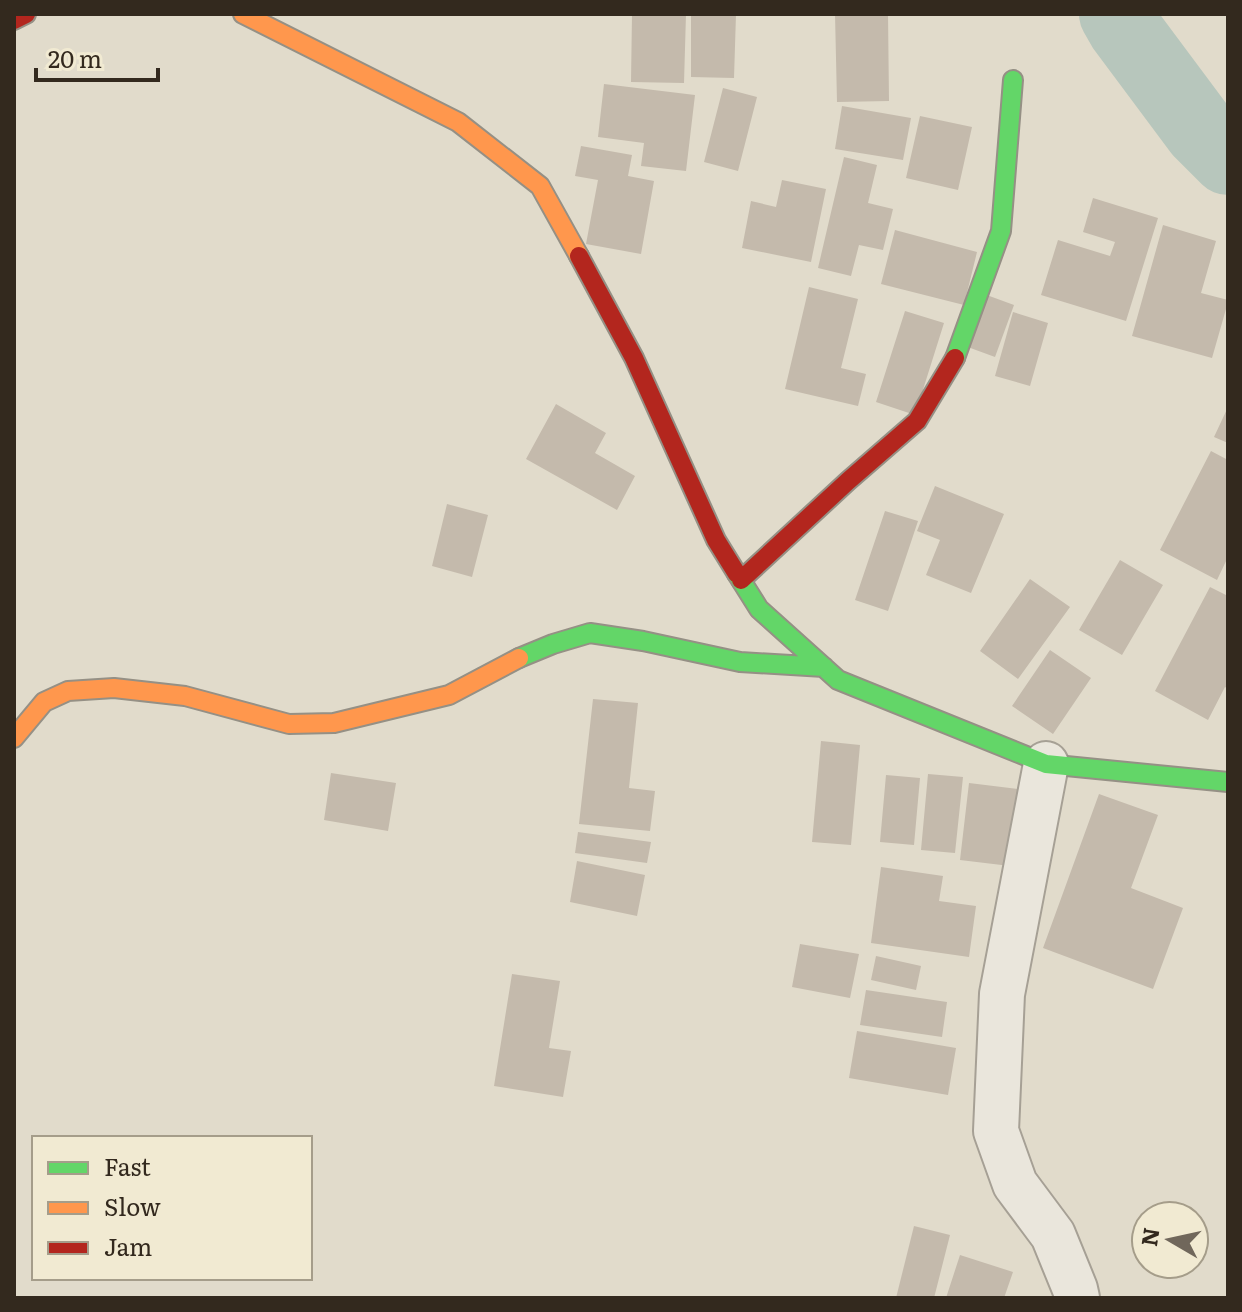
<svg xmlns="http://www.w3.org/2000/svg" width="1242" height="1312" font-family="Literata,serif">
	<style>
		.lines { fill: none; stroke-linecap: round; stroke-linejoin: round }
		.river { stroke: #b7c6bc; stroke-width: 74 }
		.building { fill: #c4baac }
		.street-casing { stroke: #a6a095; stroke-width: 48 }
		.fast-casing { stroke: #959085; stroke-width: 22 }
		.slow-casing { stroke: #959085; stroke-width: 22 }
		.jam-casing { stroke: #959085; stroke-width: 22 }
		.street { stroke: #eae6dc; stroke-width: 44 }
		.fast { stroke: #63d668; stroke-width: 18 }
		.slow { stroke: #ff974d; stroke-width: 18 }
		.jam { stroke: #b3261e; stroke-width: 18 }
	</style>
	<rect width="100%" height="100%" fill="#e1dbcb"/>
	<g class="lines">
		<path class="river" d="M 1116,14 L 1124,28 L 1200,130 L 1228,158"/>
	</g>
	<path class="building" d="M 632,14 L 686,14 L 684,83 L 631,82 Z
		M 691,14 L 736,14 L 734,78 L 691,77 Z
		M 835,14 L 888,14 L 889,101 L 837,102 Z
		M 604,84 L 695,95 L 686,171 L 641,166 L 644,143 L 598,137 Z
		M 723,88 L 757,97 L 738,171 L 704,162 Z
		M 842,106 L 911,118 L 903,160 L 835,149 Z
		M 920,116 L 972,127 L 958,190 L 906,178 Z
		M 581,146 L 632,155 L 628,176 L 654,181 L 641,254 L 586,244 L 598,180 L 575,176 Z
		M 844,157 L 877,165 L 868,203 L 893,209 L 883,250 L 859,245 L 851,276 L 818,268 Z
		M 782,180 L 826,189 L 811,262 L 742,248 L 751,201 L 776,207 Z
		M 1093,198 L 1158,218 L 1126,321 L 1041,295 L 1058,240 L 1110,256 L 1115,242 L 1083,232 Z
		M 1163,225 L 1216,241 L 1201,293 L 1228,300 L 1228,302 L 1212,358 L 1132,336 Z
		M 895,230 L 977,252 L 964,305 L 881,284 Z
		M 809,287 L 858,299 L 841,368 L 866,374 L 858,406 L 785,389 Z
		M 984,294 L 1014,305 L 995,357 L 965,346 Z
		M 905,311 L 944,323 L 915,415 L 876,402 Z
		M 1013,312 L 1048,323 L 1030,386 L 995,376 Z
		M 556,404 L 606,433 L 595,453 L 635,476 L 617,510 L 526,459 Z
		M 1228,407 L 1228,443 L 1214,437 Z
		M 1211,451 L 1228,460 L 1228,557 L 1217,580 L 1160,550 Z
		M 935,486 L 1004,514 L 971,593 L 926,575 L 940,540 L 917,531 Z
		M 447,504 L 488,515 L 472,577 L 432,566 Z
		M 885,511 L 918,521 L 888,611 L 855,600 Z
		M 1120,560 L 1163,585 L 1122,655 L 1079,630 Z
		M 1030,579 L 1070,607 L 1018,679 L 980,651 Z
		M 1210,587 L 1228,596 L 1228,689 L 1225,687 L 1208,720 L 1155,691 Z
		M 1050,650 L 1091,678 L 1053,734 L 1012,706 Z
		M 593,699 L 638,703 L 629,788 L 655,791 L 650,831 L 579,824 Z
		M 821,741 L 860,745 L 851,845 L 812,842 Z
		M 331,773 L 396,783 L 388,831 L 324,820 Z
		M 928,774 L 963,777 L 955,853 L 921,850 Z
		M 886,775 L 920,778 L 914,845 L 880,842 Z
		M 969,783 L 1019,789 L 1010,866 L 960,860 Z
		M 1099,794 L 1158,815 L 1131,888 L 1183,908 L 1153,989 L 1043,948 Z
		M 578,832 L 651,842 L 647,863 L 575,853 Z
		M 577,861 L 645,875 L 637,916 L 570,902 Z
		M 881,867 L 943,876 L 939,901 L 976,906 L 969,957 L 871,943 Z
		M 800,944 L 859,954 L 850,998 L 792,987 Z
		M 876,956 L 921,966 L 916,990 L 871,980 Z
		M 512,974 L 560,981 L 549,1048 L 571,1051 L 563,1097 L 494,1086 Z
		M 866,990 L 947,1002 L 942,1037 L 860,1025 Z
		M 857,1031 L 956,1048 L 948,1095 L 849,1078 Z
		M 914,1226 L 950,1235 L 934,1298 L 896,1298 Z
		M 960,1255 L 1013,1272 L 1004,1298 L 946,1298 Z"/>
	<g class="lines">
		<g class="street-casing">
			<path id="street" d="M 1046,764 L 1002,994 L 996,1131 L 1015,1184 L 1053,1235 L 1075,1289 L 1077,1298"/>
		</g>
		<g class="fast-casing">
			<path id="fast" d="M 955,358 L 1001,231 L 1013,80
				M 737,574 L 759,609 L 838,680 L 1046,764 L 1228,782
				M 519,658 L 553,644 L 590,633 L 643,641 L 740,662 L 824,667"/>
		</g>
		<g class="slow-casing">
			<path id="slow" d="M 243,14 L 458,122 L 540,186 L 579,256
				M 14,738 L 44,702 L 68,691 L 114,688 L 185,696 L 289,724 L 334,723 L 449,695 L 519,658"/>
		</g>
		<g class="jam-casing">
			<path id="jam" d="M 14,20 L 26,14
				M 579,256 L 634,358 L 716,540 L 737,574
				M 741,580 L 848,481 L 917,421 L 955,358"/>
		</g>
		<use href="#street" class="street"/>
		<use href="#fast" class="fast"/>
		<use href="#slow" class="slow"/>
		<use href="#jam" class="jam"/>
	</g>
	<rect width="1242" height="1312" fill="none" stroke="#33291e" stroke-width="32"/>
	<rect x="32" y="1136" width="280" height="144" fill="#f1ead2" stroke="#a59d8a" stroke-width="2"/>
	<rect x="48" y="1162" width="40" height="12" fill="#63d668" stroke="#a59d8a" stroke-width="2"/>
	<text x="104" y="1176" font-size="24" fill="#33291e">Fast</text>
	<rect x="48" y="1202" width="40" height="12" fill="#ff974d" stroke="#a59d8a" stroke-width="2"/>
	<text x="104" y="1216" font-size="24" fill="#33291e">Slow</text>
	<rect x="48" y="1242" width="40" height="12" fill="#b3261e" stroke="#a59d8a" stroke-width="2"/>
	<text x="104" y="1256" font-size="24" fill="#33291e">Jam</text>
	<g transform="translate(1170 1240) rotate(279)"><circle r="38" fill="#f1ead2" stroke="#a59d8a" stroke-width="2"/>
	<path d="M0-6L14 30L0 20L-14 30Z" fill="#70675b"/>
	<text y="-12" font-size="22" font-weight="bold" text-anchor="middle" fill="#33291e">N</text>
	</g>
	<path d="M36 68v12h122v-12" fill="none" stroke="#33291e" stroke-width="4"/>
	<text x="48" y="68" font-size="24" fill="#33291e" stroke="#f1ead2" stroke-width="6" paint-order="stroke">20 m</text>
</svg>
